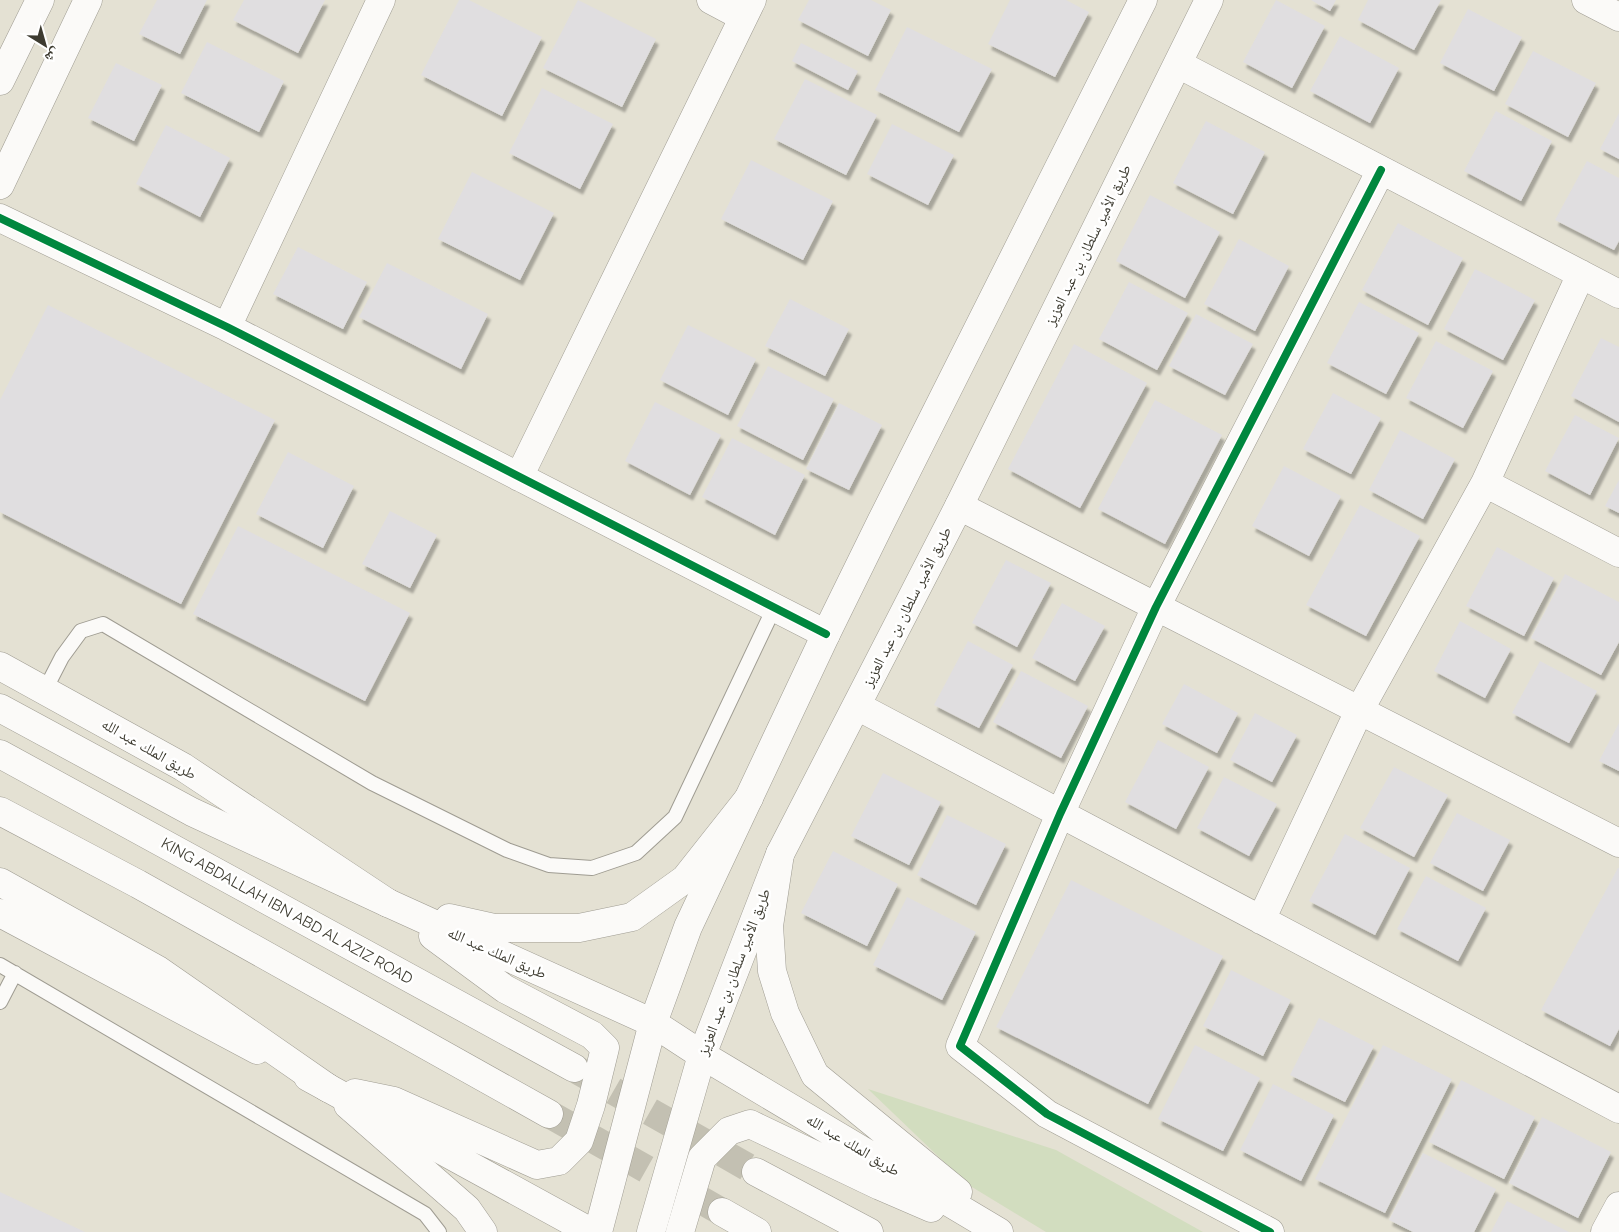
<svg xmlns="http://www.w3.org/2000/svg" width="1619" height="1232" font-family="Raleway,'Noto Naskh Arabic',sans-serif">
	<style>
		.green { fill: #d2ddbf }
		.building { fill: #e0dee0; filter: url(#shadow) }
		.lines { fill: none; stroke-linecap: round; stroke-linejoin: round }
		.highway-tunnel { stroke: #c3c0b2; stroke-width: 28; stroke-dasharray: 28 14; stroke-linecap: butt }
		.lane-casing { stroke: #9f9c92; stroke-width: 16 }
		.street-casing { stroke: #9f9c92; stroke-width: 29 }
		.secondary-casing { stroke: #9f9c92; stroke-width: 29 }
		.primary-casing { stroke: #9f9c92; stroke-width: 29 }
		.highway-casing { stroke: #9f9c92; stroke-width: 29 }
		.lane { stroke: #fbfaf8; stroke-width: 14 }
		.street { stroke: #fbfaf8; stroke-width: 28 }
		.secondary { stroke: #fbfaf8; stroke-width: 28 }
		.primary { stroke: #fbfaf8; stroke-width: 28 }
		.highway { stroke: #fbfaf8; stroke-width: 28 }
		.cycleway-casing { stroke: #fff; stroke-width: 11 }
		.cycleway { stroke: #00873e; stroke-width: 8 }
		.labels { text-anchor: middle; stroke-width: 5; stroke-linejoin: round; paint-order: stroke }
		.street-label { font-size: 15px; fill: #3d3b30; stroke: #fff }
	</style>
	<defs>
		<filter id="shadow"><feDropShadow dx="3" dy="5.5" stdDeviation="1" flood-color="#0004"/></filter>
	</defs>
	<rect width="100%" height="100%" fill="#e4e1d3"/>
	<path class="green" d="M 868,1089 L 1056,1150 L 1203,1232 L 1046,1232 L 967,1184 Z"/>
	<path class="building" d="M 157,0 L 207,0 L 180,54 L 139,34 Z
		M 244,0 L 325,0 L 298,53 L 233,20 Z
		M 459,0 L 469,0 L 542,37 L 502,116 L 421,75 Z
		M 578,0 L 656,39 L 622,107 L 543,68 Z
		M 809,0 L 871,0 L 891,10 L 868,56 L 798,20 Z
		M 1010,0 L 1066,0 L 1089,12 L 1055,77 L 988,44 Z
		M 1276,0 L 1325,26 L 1292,88 L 1243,62 Z
		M 1311,0 L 1336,0 L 1330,11 Z
		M 1368,0 L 1441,0 L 1414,50 L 1358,20 Z
		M 1468,9 L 1522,37 L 1494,91 L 1440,63 Z
		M 907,27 L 992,69 L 959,132 L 875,90 Z
		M 1340,36 L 1399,68 L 1370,123 L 1310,91 Z
		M 207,42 L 284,81 L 259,132 L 181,93 Z
		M 801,43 L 858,71 L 848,90 L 792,61 Z
		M 1533,51 L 1596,83 L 1568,137 L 1505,104 Z
		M 116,63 L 162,85 L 134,141 L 88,118 Z
		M 805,79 L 877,115 L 846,175 L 774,139 Z
		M 542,88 L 613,124 L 580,189 L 509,153 Z
		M 1496,111 L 1552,141 L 1521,201 L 1464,171 Z
		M 1619,113 L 1619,159 L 1600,149 Z
		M 1206,121 L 1265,152 L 1233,214 L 1173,183 Z
		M 892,124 L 954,155 L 928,205 L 867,174 Z
		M 166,125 L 230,158 L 200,217 L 136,184 Z
		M 751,160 L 833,201 L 803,260 L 721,219 Z
		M 1587,161 L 1619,178 L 1619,241 L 1614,250 L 1555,220 Z
		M 472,172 L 554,213 L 520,280 L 438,239 Z
		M 1150,195 L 1220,232 L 1185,298 L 1116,261 Z
		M 1398,223 L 1463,258 L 1428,325 L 1362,290 Z
		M 1239,239 L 1289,266 L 1255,331 L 1204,304 Z
		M 298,247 L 367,282 L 343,329 L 273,294 Z
		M 387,263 L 488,314 L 461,369 L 359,317 Z
		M 1475,269 L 1535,300 L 1503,360 L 1444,329 Z
		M 1129,282 L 1188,313 L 1157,370 L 1099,339 Z
		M 790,299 L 849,329 L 825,376 L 765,346 Z
		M 1359,302 L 1419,333 L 1386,394 L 1327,363 Z
		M 48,305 L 275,420 L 181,604 L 0,512 L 0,400 Z
		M 1196,314 L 1253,344 L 1225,395 L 1169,366 Z
		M 688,325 L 756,359 L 728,415 L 660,380 Z
		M 1601,338 L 1619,347 L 1619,422 L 1571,396 Z
		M 1436,341 L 1493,371 L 1463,428 L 1406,398 Z
		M 1074,344 L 1147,383 L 1080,508 L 1008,469 Z
		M 768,366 L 834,399 L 803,460 L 737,426 Z
		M 1333,393 L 1381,418 L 1351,474 L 1303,449 Z
		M 1155,400 L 1222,435 L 1165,544 L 1098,509 Z
		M 655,402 L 721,435 L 690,495 L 625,461 Z
		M 839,403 L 882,425 L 849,490 L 806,469 Z
		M 1575,415 L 1619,438 L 1590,495 L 1545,471 Z
		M 1400,430 L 1455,459 L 1423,519 L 1369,490 Z
		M 732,438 L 805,475 L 775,535 L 702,497 Z
		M 288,452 L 354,486 L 323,548 L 256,514 Z
		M 1284,466 L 1341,496 L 1309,556 L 1252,526 Z
		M 1619,480 L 1619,513 L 1605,506 Z
		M 1360,505 L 1420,536 L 1366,636 L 1306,605 Z
		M 390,511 L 437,535 L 410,588 L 362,564 Z
		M 238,526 L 410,613 L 365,701 L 193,614 Z
		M 1497,547 L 1554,578 L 1524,636 L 1466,606 Z
		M 1006,560 L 1051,583 L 1017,647 L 972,623 Z
		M 1565,574 L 1619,602 L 1619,642 L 1601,675 L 1531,638 Z
		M 1062,603 L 1105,626 L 1075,681 L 1032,658 Z
		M 1460,621 L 1511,649 L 1485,698 L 1434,671 Z
		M 968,641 L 1013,665 L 979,728 L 934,705 Z
		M 1540,661 L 1597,691 L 1569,743 L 1512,713 Z
		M 1021,671 L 1088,706 L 1061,758 L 993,722 Z
		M 1184,684 L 1238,713 L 1217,753 L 1162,724 Z
		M 1255,713 L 1297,735 L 1272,782 L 1230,760 Z
		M 1619,723 L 1619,771 L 1599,761 Z
		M 1158,740 L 1209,767 L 1176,829 L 1125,802 Z
		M 1394,767 L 1448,795 L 1414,857 L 1360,828 Z
		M 883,773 L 941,802 L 909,865 L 851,836 Z
		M 1224,777 L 1277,804 L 1249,856 L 1197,828 Z
		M 1457,813 L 1510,840 L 1483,891 L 1430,863 Z
		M 947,815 L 1006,844 L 976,905 L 917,875 Z
		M 1345,834 L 1410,868 L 1375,935 L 1309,901 Z
		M 833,851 L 898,884 L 867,946 L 801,913 Z
		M 1618,868 L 1619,868 L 1619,1029 L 1610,1046 L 1541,1010 Z
		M 1426,876 L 1486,908 L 1458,961 L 1397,929 Z
		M 1071,880 L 1223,956 L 1148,1104 L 996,1027 Z
		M 907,897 L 976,932 L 942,1000 L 873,965 Z
		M 1231,970 L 1291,1000 L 1263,1056 L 1203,1026 Z
		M 1319,1018 L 1374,1046 L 1345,1102 L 1290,1075 Z
		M 1195,1045 L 1260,1078 L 1223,1151 L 1158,1119 Z
		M 1383,1045 L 1452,1079 L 1385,1213 L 1315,1179 Z
		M 1461,1080 L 1535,1117 L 1504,1179 L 1429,1142 Z
		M 1273,1084 L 1334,1115 L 1301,1181 L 1240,1150 Z
		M 1542,1117 L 1611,1152 L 1578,1218 L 1509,1183 Z
		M 1423,1153 L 1496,1189 L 1474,1232 L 1413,1232 L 1389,1220 Z
		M 0,1192 L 85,1232 L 0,1232 Z
		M 1507,1201 L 1569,1232 L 1491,1232 Z"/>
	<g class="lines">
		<path class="highway-tunnel" d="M 577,1070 L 756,1172
			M 549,1114 L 722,1212"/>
		<g class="lane-casing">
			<path id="lane" d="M 45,690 L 62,657 L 81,631 L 103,624 L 372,783 L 507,850 L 549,865 L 592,868 L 636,853 L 675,817 L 774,608
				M 0,965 L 425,1214 L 439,1232
				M 0,1002 L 15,973"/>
		</g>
		<g class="street-casing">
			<path id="street" d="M 711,0 L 743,17
				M 1586,0 L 1619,17
				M 1178,64 L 1619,294
				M 0,218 L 227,327 L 826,634
				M 227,327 L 381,0
				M 519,477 L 752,0
				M 1485,483 L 1619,553
				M 959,506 L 1619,843
				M 857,706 L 1619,1109
				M 1261,920 L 1359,711 L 1485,483 L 1581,274
				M 1270,1232 L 1047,1114 L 960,1046 L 1060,814 L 1156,607 L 1381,170
				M 1605,1232 L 1619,1206"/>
		</g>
		<g class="secondary-casing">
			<path id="secondary" d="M 0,81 L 40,0
				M 0,185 L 88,0
				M 348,1105 L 467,1209 L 483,1232
				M 598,1232 L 653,1023 L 688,927 L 826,634 L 881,522 L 1143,0
				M 651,1232 L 702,1055 L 780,854 L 959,506 L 1209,0"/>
		</g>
		<g class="primary-casing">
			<path id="primary" d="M 0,666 L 183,767 L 388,903 L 653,1023 L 702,1055 L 999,1232
				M 780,854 L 769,926 L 772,971 L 785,1013 L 815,1075 L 958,1192
				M 0,913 L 257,1050
				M 449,918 L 494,928 L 579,928 L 632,917 L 685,879 L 749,798
				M 308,1077 L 591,1232
				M 355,1093 L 394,1101 L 537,1165 L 559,1161 L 579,1141 L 591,1105 L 605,1048 L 592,1035 L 505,989 L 433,936
				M 680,1232 L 702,1158 L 729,1131 L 750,1124 L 880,1186 L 931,1208"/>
		</g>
		<g class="highway-casing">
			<path id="highway" d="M 0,708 L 192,812 L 388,903
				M 0,754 L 574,1068
				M 0,811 L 138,884 L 549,1114
				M 0,882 L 158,970 L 328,1088
				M 756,1172 L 869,1232
				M 722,1212 L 757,1232"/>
		</g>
		<use href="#lane" class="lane"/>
		<use href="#street" class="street"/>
		<use href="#secondary" class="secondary"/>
		<use href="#primary" class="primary"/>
		<use href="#highway" class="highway"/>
		<g class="cycleway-casing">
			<path id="cycleway" d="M 0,218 L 227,327 L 826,634
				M 1270,1232 L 1047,1114 L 960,1046 L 1060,814 L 1156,607 L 1381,170"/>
		</g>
		<use href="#cycleway" class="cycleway"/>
	</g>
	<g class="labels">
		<g class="street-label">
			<text transform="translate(1088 245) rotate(-64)" y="5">طريق الأمير سلطان بن عبد العزيز</text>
			<text transform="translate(907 607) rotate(-63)" y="5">طريق الأمير سلطان بن عبد العزيز</text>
			<text transform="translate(149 749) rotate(30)" y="5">طريق الملك عبد الله</text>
			<text transform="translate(287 911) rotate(29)" y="5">KING ABDALLAH IBN ABD AL AZIZ ROAD</text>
			<text transform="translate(497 953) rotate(24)" y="5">طريق الملك عبد الله</text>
			<text transform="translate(734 972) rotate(-69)" y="5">طريق الأمير سلطان بن عبد العزيز</text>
			<text transform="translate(853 1145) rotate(31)" y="5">طريق الملك عبد الله</text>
		</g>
	</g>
	<g transform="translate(45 45) rotate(143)" stroke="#ffffff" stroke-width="4" paint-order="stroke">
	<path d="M0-4L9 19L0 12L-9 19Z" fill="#3d3b30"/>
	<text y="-8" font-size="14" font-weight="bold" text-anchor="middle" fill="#3d3b30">ش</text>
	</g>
</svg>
